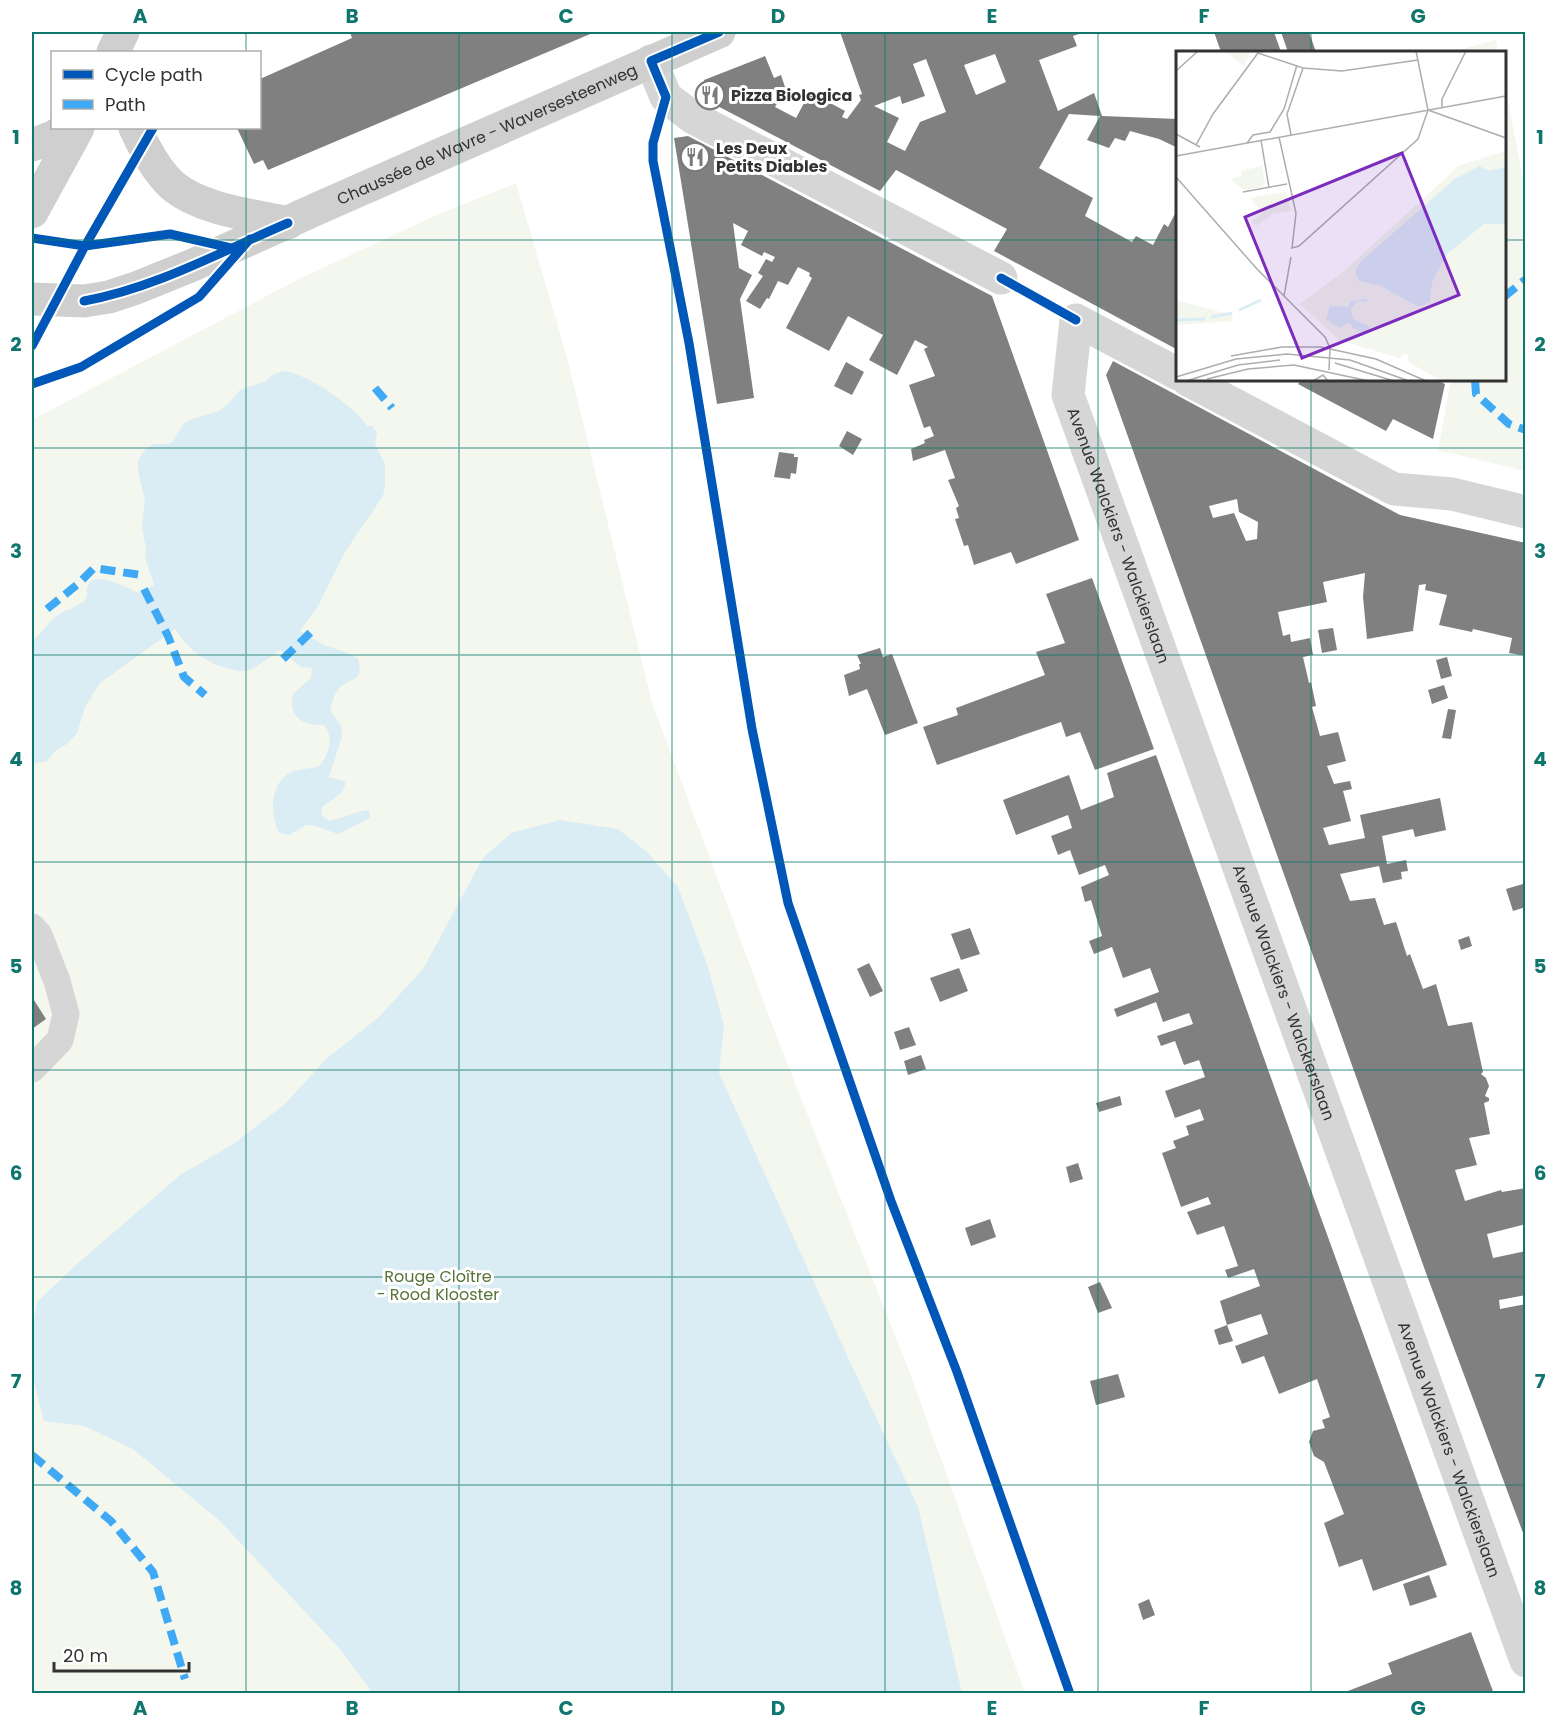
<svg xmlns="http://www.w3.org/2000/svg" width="1557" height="1725" font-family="Poppins,sans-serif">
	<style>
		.green { fill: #f3f7ed }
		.water { fill: #daecf4 }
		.building { fill: #808080; fill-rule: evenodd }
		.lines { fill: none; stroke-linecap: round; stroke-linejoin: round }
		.lane { stroke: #d6d6d6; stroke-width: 27 }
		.street { stroke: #d6d6d6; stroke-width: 33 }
		.secondary { stroke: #cfcfcf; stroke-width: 33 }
		.quiet { stroke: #3fa9f5; stroke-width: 8; stroke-dasharray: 15 8; stroke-linecap: butt }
		.cycleway-casing { stroke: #fff; stroke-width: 13 }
		.cycleway { stroke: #0057b8; stroke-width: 9 }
		.grid { fill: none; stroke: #0f766e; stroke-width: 1.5; stroke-opacity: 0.55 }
		.labels { text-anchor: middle; stroke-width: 6; stroke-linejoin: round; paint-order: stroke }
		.poi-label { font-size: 16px; font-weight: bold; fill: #323232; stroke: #fff; text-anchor: start }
		.street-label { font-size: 16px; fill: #323232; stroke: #fff }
		.park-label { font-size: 16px; fill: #58733a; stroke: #fff }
		.inset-river { fill: none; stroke: #daecf4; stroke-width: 3 }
		.inset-road { fill: none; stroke: #adadad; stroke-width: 1.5 }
		.view { fill: #7b2cbf; fill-opacity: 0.15; stroke: #7b2cbf; stroke-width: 3 }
		.inset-edge { fill: none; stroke: #323232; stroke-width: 3 }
		.neatline { fill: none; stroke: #0f766e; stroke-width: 2 }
		.grid-label { font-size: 20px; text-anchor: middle; font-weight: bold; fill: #0f766e }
	</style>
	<rect width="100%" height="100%" fill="#fff"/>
	<path class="green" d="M 1496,40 L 1498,52 L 1450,52 Z
		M 1505,85 L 1523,179 L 1525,179 L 1525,471 L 1438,450 L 1451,380 L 1504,380 Z
		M 516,183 L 568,361 L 652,703 L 776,1035 L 910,1373 L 1025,1693 L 32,1694 L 32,420 L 303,277 L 439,214 Z"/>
	<path class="water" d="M 284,371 C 306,373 356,407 367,426 L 372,426 L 377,433 L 375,444 L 385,464 L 385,486 L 383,496 L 345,552 L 318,606 L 300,631 L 324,645 L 351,654 L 358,659 C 365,684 348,677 337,691 C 333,696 332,704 330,710 L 341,726 L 342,736 L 329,777 L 345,781 C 346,794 332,799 322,807 L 321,815 L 329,821 C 343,819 354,811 369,810 L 370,818 L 338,834 L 312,825 L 306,825 L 289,835 L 279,833 C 270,814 269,784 291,772 C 299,768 310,770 319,766 C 329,755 334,739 325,726 C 320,724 315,725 310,724 C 295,721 289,708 293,694 L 311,678 L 312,668 L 301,667 L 280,650 C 271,656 259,666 249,670 C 242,672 236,671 230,669 C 206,663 188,650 175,629 L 100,683 L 85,707 L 77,733 L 67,744 L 55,751 L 47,761 L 32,764 L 32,642 C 41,634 48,622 58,615 C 65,610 75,608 83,602 C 90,596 85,592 88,585 C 94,569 129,589 139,593 L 154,585 L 145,557 L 146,548 L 142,528 L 145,500 L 138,471 L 138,460 L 145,450 L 154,444 L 169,444 L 173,441 L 183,424 L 192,419 L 219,411 L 228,404 L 240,390 L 266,381 L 274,374 Z
		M 560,820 L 618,829 L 647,852 L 678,887 L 708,967 L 724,1026 L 719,1073 L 851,1364 L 918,1507 L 962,1693 L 373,1693 L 339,1648 L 220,1521 L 133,1449 L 84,1426 L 44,1421 L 32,1374 L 32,1332 L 37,1302 L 77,1264 L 180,1175 L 232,1145 L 285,1104 L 326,1059 L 378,1018 L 423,969 L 483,858 L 511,833 Z"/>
	<path class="building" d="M 350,32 L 595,32 L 268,170 L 263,160 L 254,164 L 237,128 L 260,128 L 260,79 L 352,38 Z
		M 840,32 L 1085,32 L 1073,36 L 1077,46 L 1039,60 L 1058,111 L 1094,93 L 1102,116 L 1178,119 L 1178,148 L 1159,139 L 1130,131 L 1125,141 L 1115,138 L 1109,148 L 1087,140 L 1100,116 L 1069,114 L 1039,168 L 1093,198 L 1085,216 L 1132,242 L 1136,236 L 1153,245 L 1164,224 L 1168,227 L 1178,208 L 1178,350 L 994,251 L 1007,229 L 896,170 L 880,191 L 704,99 L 704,80 L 765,56 L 774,78 L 781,75 L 786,90 L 783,93 L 775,107 L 796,118 L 810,92 L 845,111 L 842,117 L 847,119 L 861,100 L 859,95 L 862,94 ZM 995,54 L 1006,82 L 976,95 L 964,65 ZM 926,59 L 946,112 L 920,122 L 905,151 L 887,142 L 899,118 L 874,106 L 900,96 L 902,104 L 925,96 L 913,64 Z
		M 1214,32 L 1274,32 L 1281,52 L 1221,52 Z
		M 1281,32 L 1309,32 L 1316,52 L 1288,52 Z
		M 688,136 L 992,296 L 1079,540 L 1016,564 L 1011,552 L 974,565 L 968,545 L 964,546 L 955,519 L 959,518 L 956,508 L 959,506 L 948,480 L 955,478 L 945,450 L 913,461 L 911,449 L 925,443 L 924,440 L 934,436 L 930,426 L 924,428 L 909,385 L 935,376 L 924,349 L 928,347 L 915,340 L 897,375 L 869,360 L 883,335 L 848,316 L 829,351 L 786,328 L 812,278 L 809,276 L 810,273 L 798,267 L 788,285 L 778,281 L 769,299 L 767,298 L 760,309 L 746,301 L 763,276 L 758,273 L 766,259 L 772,262 L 775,257 L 764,252 L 762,256 L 741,245 L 748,231 L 733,223 L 739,268 L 752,275 L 740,299 L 754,398 L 717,404 L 674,138 Z
		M 1113,361 L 1400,515 L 1526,543 L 1526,656 L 1509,653 L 1512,638 L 1473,629 L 1472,632 L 1439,625 L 1447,595 L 1425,590 L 1426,584 L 1419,585 L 1413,631 L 1367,639 L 1363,597 L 1365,573 L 1323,582 L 1327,602 L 1278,612 L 1283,636 L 1290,634 L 1291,642 L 1310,638 L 1313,655 L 1303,657 L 1309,683 L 1311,682 L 1316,706 L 1312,707 L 1320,736 L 1338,732 L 1346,761 L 1327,766 L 1334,784 L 1350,781 L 1352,789 L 1343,791 L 1351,821 L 1323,828 L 1329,845 L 1365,838 L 1360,815 L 1440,798 L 1446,830 L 1415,837 L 1413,829 L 1382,836 L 1387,864 L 1406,860 L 1408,871 L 1401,872 L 1402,879 L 1383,883 L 1379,866 L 1340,874 L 1350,901 L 1375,898 L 1384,925 L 1396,922 L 1407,956 L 1410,954 L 1423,989 L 1436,984 L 1448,1026 L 1472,1022 L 1483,1072 L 1481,1074 L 1486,1078 L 1489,1086 L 1485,1096 L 1489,1098 L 1489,1101 L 1484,1103 L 1490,1134 L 1469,1138 L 1477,1165 L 1455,1170 L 1465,1201 L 1501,1190 L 1502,1192 L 1526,1188 L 1526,1224 L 1487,1234 L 1493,1258 L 1526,1251 L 1526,1295 L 1499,1300 L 1500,1309 L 1526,1304 L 1526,1541 L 1426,1273 L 1106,375 ZM 1237,499 L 1239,512 L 1258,522 L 1257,539 L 1246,541 L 1234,513 L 1213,518 L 1209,506 Z
		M 846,362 L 864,372 L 852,395 L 834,386 Z
		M 1301,380 L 1437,380 L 1445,384 L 1433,439 L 1393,419 L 1386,431 L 1298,384 Z
		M 847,431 L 862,439 L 853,455 L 839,446 Z
		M 779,452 L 794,454 L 794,457 L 798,457 L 796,474 L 791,473 L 790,479 L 774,477 Z
		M 1092,578 L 1154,749 L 1095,770 L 1080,732 L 1066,737 L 1061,722 L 937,765 L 923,727 L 958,715 L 956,708 L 1045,675 L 1036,652 L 1065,643 L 1046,594 Z
		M 1333,628 L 1337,650 L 1322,653 L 1318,630 Z
		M 880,648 L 883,657 L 892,654 L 918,723 L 885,735 L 867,689 L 849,696 L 844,675 L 860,669 L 859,664 L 861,664 L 857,655 Z
		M 1447,657 L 1452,676 L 1441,679 L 1436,660 Z
		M 1444,685 L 1448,698 L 1432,704 L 1428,690 Z
		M 1448,709 L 1456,710 L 1451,739 L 1442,738 Z
		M 1156,755 L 1312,1193 L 1447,1565 L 1373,1591 L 1362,1559 L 1339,1567 L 1324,1523 L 1344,1514 L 1324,1462 L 1314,1456 L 1309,1442 L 1313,1431 L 1325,1428 L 1322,1420 L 1330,1417 L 1317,1379 L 1279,1394 L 1264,1356 L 1242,1364 L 1235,1346 L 1268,1334 L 1261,1314 L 1227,1325 L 1233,1341 L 1219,1345 L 1214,1330 L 1227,1325 L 1220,1301 L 1260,1286 L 1254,1269 L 1228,1278 L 1225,1270 L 1238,1266 L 1224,1226 L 1197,1235 L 1187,1212 L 1211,1204 L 1208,1197 L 1181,1207 L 1162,1153 L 1176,1148 L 1173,1141 L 1189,1135 L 1186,1126 L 1204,1120 L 1200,1109 L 1175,1118 L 1165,1091 L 1205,1077 L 1199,1060 L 1184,1065 L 1175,1041 L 1161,1046 L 1157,1036 L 1193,1024 L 1189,1013 L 1163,1022 L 1156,1002 L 1117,1017 L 1114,1009 L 1159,992 L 1150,968 L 1123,978 L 1112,947 L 1094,954 L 1089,941 L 1102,936 L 1091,900 L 1085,902 L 1081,887 L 1109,875 L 1105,865 L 1079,875 L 1070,850 L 1058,855 L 1051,836 L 1072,828 L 1068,815 L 1016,835 L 1003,800 L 1069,775 L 1081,810 L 1114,797 L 1107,773 Z
		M 1523,884 L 1526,886 L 1526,907 L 1513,911 L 1506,889 Z
		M 970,928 L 980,954 L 961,960 L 951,934 Z
		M 1469,936 L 1472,946 L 1461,950 L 1458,940 Z
		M 869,963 L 883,991 L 870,997 L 857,969 Z
		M 959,968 L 968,991 L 940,1002 L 930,978 Z
		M 32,997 L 46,1019 L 32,1029 Z
		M 909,1027 L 916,1045 L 900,1050 L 894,1032 Z
		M 921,1055 L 926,1069 L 908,1075 L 904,1061 Z
		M 1120,1096 L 1122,1105 L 1099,1112 L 1096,1103 Z
		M 1078,1163 L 1083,1179 L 1070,1183 L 1066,1167 Z
		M 990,1219 L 996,1237 L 971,1246 L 965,1228 Z
		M 1100,1282 L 1112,1308 L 1098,1313 L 1088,1287 Z
		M 1118,1374 L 1125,1397 L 1096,1405 L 1090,1381 Z
		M 1429,1575 L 1437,1597 L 1410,1606 L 1403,1584 Z
		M 1149,1599 L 1155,1615 L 1143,1620 L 1138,1604 Z
		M 1471,1632 L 1494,1694 L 1340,1694 L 1392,1674 L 1388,1663 Z"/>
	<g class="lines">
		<path class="lane" d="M 32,927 L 39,935 L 57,981 L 66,1014 L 60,1040 L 32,1069"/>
		<g class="street">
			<path d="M 651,61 L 666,97 L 692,117 L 1001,278"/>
			<path id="s1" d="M 1178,374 L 1076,320 L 1068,395 L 1526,1661"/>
			<path d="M 1188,380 L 1394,489 L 1452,494 L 1526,512"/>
		</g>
		<g class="secondary">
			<path d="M 113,52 L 123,32"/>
			<path d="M 135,128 C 143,146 158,173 173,186 C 202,210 253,215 288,223"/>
			<path d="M 32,145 L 53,137 L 68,128"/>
			<path d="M 32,212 L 78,128"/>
			<path id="s2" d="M 32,299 L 84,301 L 109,297 L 136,288 L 193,265 L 321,207 L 719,32"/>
		</g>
		<path class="quiet" d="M 1504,297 L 1526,279
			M 1475,380 L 1476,394 L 1509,424 L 1526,430
			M 375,388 L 392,408
			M 144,589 L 168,636 L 184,677 L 205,695
			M 47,609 L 78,584 L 94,568 L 141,575
			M 283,659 L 312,631
			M 32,1455 L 111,1521 L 153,1572 L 185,1679"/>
		<g class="cycleway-casing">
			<path id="cycleway" d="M 719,32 L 651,61 L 666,97 L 653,143 L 653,161 L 689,343 L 752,729 L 788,903 L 891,1201 L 957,1372 L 1070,1694
				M 32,238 L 85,246 L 170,234 L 231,248
				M 1001,278 L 1076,320
				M 84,301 C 156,288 222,251 288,223
				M 32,346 L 85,246 L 153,128
				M 32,384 L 81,367 L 199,297 L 250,239"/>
		</g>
		<use href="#cycleway" class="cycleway"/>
	</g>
	<path class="grid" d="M 246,32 L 246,52M 459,32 L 459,1694M 672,32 L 672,1694M 885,32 L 885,1694M 1098,32 L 1098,1694M 1311,32 L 1311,52M 246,128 L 246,1694M 32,240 L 1178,240M 1504,240 L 1526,240M 1311,380 L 1311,1694M 32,448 L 1526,448M 32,655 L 1526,655M 32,862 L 1526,862M 32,1070 L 1526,1070M 32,1277 L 1526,1277M 32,1485 L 1526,1485"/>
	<defs>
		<g id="restaurant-ring" transform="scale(1.5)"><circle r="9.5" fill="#fff" stroke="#7a7a7a" stroke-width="1.5"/><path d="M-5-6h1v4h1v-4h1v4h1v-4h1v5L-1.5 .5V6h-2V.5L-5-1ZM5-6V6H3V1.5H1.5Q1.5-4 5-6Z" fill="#7a7a7a"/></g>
	</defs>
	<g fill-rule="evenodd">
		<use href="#restaurant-ring" x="710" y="95"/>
		<use href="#restaurant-ring" x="695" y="157"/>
	</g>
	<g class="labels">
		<g class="poi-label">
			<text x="731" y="101">Pizza Biologica</text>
			<text x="716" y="154">Les Deux<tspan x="716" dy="18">Petits Diables</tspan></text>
		</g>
		<g class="street-label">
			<text dy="6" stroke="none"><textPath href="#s2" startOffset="489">Chaussée de Wavre - Waversesteenweg</textPath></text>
			<text dy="6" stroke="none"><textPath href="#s1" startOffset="340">Avenue Walckiers - Walckierslaan</textPath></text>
			<text dy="6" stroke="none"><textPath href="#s1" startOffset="826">Avenue Walckiers - Walckierslaan</textPath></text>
			<text dy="6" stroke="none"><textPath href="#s1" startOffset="1312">Avenue Walckiers - Walckierslaan</textPath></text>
		</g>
		<g class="park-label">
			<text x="438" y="1282">Rouge Cloître<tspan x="438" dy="18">- Rood Klooster</tspan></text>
		</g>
	</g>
	<g transform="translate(1176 51)">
		<rect width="330" height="330" fill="#fff"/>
		<path d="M 49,0 L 75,0 L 68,15 ZM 330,100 L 330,330 L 265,330 L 233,311 L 231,302 L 223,307 L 163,289 L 124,253 L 166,222 L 284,114 ZM 86,115 L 89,132 L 85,136 L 68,139 L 54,128 L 65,125 L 65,120 ZM 110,141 L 115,160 L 97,163 L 80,175 L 75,170 L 87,162 L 74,147 ZM 0,249 L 56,264 L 57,270 L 0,274 Z" fill="#f3f7ed"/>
		<path d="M 303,115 L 313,120 L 330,116 L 330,173 L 308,173 L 271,203 L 256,231 L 254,251 L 243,256 L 205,235 L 183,230 L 179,220 L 185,210 L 279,128 ZM 187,243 L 192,251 L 182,250 L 175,257 L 177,268 L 194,275 L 191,283 L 176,277 L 174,272 L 163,277 L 150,268 L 154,255 L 172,256 L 174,250 L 189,248 Z" fill="#daecf4"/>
		<path class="inset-river" d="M 63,259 L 85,249M 35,266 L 56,262M 0,269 L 29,268"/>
		<path class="inset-road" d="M 0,20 L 22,0M 266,56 L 266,48 L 290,0M 252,59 L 330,87M 0,83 L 24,96M 115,84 L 111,63 L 127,17M 103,86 L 120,162 L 116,197 L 123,195 L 242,88 L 252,59 L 240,0M 85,89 L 93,137M 71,92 L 77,84 L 94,81 L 108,58 L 121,14M 20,94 L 37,63 L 82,2 L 127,17 L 166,20 L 242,9M 0,105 L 330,45M 0,126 L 81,218 L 149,286 L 154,297 L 153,319M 67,141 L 111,133M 108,245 L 115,206M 55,305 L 106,296 L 145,296 L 200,308 L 250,330M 159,312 L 218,330M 0,326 L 60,308 L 111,303 L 174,309 L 233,330M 31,328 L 72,318 L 118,314 L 193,330M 10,330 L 62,314 L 104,309M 137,330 L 147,324 L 152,330"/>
		<path class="view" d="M 226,102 L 283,244 L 126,307 L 69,166 Z"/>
		<rect width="330" height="330" class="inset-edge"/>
	</g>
	<rect width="1557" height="1725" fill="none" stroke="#ffffff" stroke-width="66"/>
	<rect x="51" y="51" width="210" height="78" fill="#ffffff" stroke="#adadad" stroke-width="1.5"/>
	<rect x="63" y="70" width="30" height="9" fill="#0057b8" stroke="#adadad" stroke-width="1.5"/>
	<text x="105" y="81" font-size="18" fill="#323232">Cycle path</text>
	<rect x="63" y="100" width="30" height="9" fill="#3fa9f5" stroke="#adadad" stroke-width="1.5"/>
	<text x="105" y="111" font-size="18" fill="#323232">Path</text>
	<path d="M54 1662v9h135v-9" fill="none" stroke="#323232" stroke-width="3"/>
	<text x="63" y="1662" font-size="18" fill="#323232" stroke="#ffffff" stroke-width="4.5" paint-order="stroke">20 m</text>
	<rect x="33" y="33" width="1491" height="1659" class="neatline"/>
	<g class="grid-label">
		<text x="140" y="23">A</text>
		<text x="352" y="23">B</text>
		<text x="566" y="23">C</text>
		<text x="778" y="23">D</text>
		<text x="992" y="23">E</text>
		<text x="1204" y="23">F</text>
		<text x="1418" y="23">G</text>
		<text x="16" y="144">1</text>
		<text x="1540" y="144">1</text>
		<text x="16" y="351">2</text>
		<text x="1540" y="351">2</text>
		<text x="16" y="558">3</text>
		<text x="1540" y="558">3</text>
		<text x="16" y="766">4</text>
		<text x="1540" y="766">4</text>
		<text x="16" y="973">5</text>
		<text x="1540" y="973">5</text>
		<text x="16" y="1180">6</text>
		<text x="1540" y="1180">6</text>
		<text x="16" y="1388">7</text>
		<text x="1540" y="1388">7</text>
		<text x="16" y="1595">8</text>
		<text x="1540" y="1595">8</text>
		<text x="140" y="1715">A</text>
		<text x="352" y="1715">B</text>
		<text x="566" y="1715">C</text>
		<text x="778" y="1715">D</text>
		<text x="992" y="1715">E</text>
		<text x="1204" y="1715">F</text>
		<text x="1418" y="1715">G</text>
	</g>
</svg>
